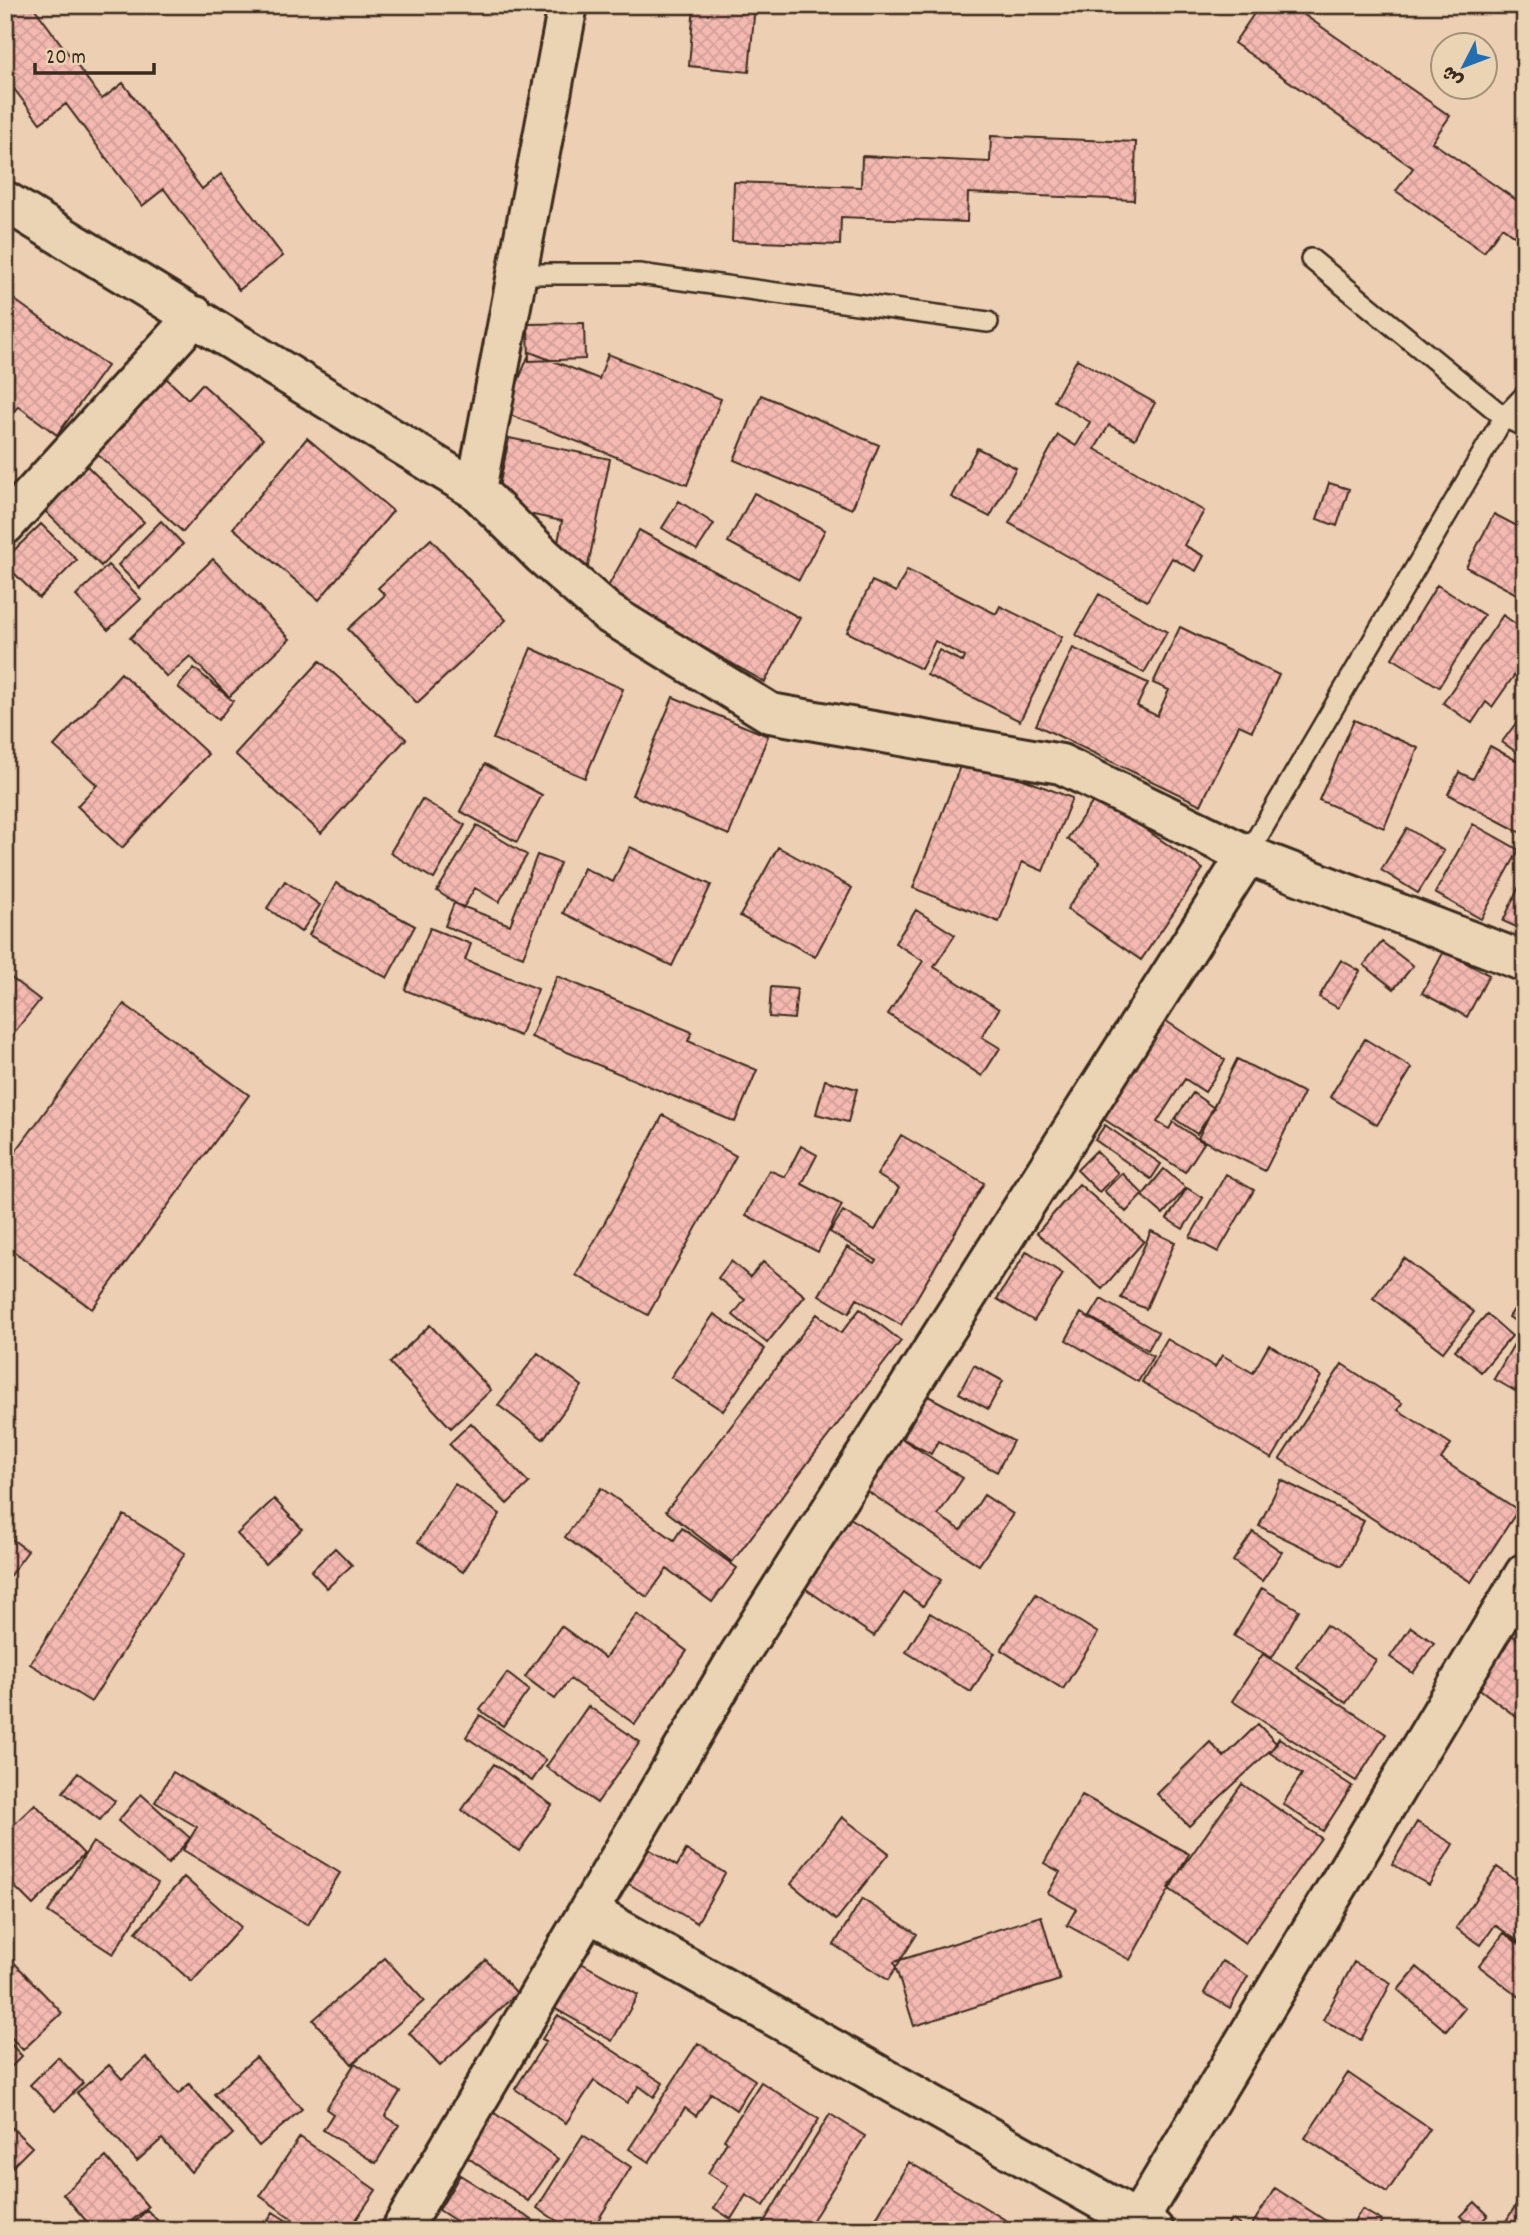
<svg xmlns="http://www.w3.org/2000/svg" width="1530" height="2235" font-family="Dekko,'Playpen Sans Arabic',sans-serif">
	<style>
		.building { fill: url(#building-cross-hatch); stroke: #3b2a1e; stroke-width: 2 }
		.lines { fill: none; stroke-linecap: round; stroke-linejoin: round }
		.lane-casing { stroke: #3b2a1e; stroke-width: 24 }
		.street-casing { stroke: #3b2a1e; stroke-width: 44 }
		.lane { stroke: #ebd4b4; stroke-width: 19 }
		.street { stroke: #ebd4b4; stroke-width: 38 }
	</style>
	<defs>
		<pattern id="building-cross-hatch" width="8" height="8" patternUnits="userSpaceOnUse" patternTransform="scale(1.75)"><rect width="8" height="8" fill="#f4b9b1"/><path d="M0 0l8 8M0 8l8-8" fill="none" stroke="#d29f98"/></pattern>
	</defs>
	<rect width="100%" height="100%" fill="#edcfb3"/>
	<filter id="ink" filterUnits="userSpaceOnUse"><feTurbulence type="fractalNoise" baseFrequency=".0143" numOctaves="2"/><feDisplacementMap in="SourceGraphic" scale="14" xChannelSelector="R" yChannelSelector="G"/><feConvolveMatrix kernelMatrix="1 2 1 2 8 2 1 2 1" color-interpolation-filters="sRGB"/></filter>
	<g filter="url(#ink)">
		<path class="building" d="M 18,5 L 32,5 L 102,99 L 123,83 L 202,189 L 221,174 L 283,256 L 239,290 L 164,189 L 142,206 L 66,104 L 40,123 L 5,77 L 5,15 Z
			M 694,5 L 755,5 L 749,72 L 689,66 Z
			M 1260,5 L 1290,5 L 1450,116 L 1432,142 L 1525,206 L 1525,233 L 1522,231 L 1517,238 L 1502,227 L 1484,252 L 1396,191 L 1413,168 L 1234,43 Z
			M 991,136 L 1136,142 L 1134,200 L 968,193 L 967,222 L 841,217 L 840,245 L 732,241 L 734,182 L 861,187 L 862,156 L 990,162 Z
			M 5,293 L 107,366 L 57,435 L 18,406 L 9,419 L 5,416 Z
			M 584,323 L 585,359 L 529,361 L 528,324 Z
			M 530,352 L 599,379 L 608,354 L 721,399 L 687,485 L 505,413 Z
			M 1077,359 L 1155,403 L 1135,439 L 1109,425 L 1095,449 L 1204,511 L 1184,545 L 1204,556 L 1196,571 L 1172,558 L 1147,601 L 1009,523 L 1058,435 L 1076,446 L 1090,422 L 1054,401 Z
			M 165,377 L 188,399 L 202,384 L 263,439 L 183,532 L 97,454 Z
			M 761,395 L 879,445 L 852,509 L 734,460 Z
			M 307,438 L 393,511 L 319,600 L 233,528 Z
			M 509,438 L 610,459 L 588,566 L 555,559 L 562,521 L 495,507 Z
			M 977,448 L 1016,468 L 990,517 L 951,497 Z
			M 87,466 L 144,522 L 101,566 L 44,510 Z
			M 1329,483 L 1349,489 L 1337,526 L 1317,519 Z
			M 754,493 L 825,530 L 799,580 L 728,542 Z
			M 679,501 L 714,524 L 697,550 L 662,528 Z
			M 1494,514 L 1525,530 L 1525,593 L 1522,597 L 1466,567 Z
			M 161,521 L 183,544 L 140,588 L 118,565 Z
			M 41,524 L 77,560 L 39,598 L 5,564 L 5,559 Z
			M 639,530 L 800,618 L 765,682 L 605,592 Z
			M 431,539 L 506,620 L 417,703 L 348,629 L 385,595 L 378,588 Z
			M 213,559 L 290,639 L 229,697 L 190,656 L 167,677 L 130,638 Z
			M 108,565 L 141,599 L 108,630 L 76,596 Z
			M 907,570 L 996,614 L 1000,606 L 1062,637 L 1020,721 L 927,675 L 939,650 L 963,662 L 965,657 L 935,641 L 921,669 L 847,632 L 872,581 L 896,592 Z
			M 1437,585 L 1484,615 L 1439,687 L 1392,658 Z
			M 1099,594 L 1167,632 L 1144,673 L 1076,635 Z
			M 1503,615 L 1520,627 L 1525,621 L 1525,660 L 1492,707 L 1486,702 L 1472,723 L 1443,703 Z
			M 1180,627 L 1279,675 L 1252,731 L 1239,725 L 1201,805 L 1036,725 L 1073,648 L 1148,683 L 1137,706 L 1157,716 L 1169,690 L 1153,683 Z
			M 531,648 L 623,689 L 585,778 L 493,739 Z
			M 320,661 L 406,739 L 321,833 L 235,754 Z
			M 194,668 L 233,701 L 218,720 L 178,687 Z
			M 121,673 L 208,754 L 122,848 L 77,806 L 97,785 L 54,746 Z
			M 673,697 L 768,736 L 729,835 L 632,795 Z
			M 1525,711 L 1525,758 L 1502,742 Z
			M 1354,720 L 1418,748 L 1384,828 L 1319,800 Z
			M 1490,746 L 1525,765 L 1525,835 L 1448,794 L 1459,772 L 1473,779 Z
			M 964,756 L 1072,798 L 1043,871 L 1022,862 L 999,922 L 913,888 Z
			M 485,764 L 542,795 L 517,842 L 460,811 Z
			M 1097,796 L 1203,869 L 1141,960 L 1067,909 L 1100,862 L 1067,839 Z
			M 422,799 L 465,825 L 434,879 L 390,853 Z
			M 1473,824 L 1519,850 L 1481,919 L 1435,893 Z
			M 477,825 L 527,855 L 499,902 L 475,888 L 463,908 L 437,891 Z
			M 1407,828 L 1444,851 L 1418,893 L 1381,870 Z
			M 630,847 L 711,885 L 672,966 L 563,913 L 584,868 L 613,882 Z
			M 778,847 L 852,888 L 815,957 L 740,916 Z
			M 537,855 L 560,863 L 523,957 L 445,926 L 454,903 L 510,925 Z
			M 1525,874 L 1525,931 L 1503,921 Z
			M 285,881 L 320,905 L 301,932 L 267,908 Z
			M 336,883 L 415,926 L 387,978 L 309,935 Z
			M 916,910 L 955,935 L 934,967 L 999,1009 L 982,1037 L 1000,1048 L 982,1076 L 888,1014 L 923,961 L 895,943 Z
			M 430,928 L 471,944 L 465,960 L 538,989 L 520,1036 L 405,990 Z
			M 1382,942 L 1413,966 L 1394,989 L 1364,965 Z
			M 1444,951 L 1489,975 L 1467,1017 L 1422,993 Z
			M 1341,960 L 1360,971 L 1338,1008 L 1319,997 Z
			M 5,973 L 40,1000 L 5,1044 Z
			M 557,976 L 692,1032 L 688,1041 L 757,1070 L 735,1122 L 531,1037 Z
			M 771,987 L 797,989 L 794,1019 L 769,1017 Z
			M 124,1004 L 249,1095 L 92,1309 L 5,1245 L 5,1166 Z
			M 1160,1017 L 1225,1060 L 1205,1092 L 1185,1079 L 1157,1122 L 1169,1129 L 1173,1122 L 1204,1143 L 1185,1172 L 1096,1114 Z
			M 1365,1039 L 1412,1068 L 1377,1125 L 1330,1097 Z
			M 1237,1059 L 1304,1093 L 1265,1171 L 1198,1138 Z
			M 825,1080 L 857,1089 L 848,1122 L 816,1114 Z
			M 1193,1093 L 1214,1108 L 1197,1134 L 1175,1119 Z
			M 663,1115 L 736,1156 L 648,1315 L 576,1275 Z
			M 1105,1125 L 1161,1164 L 1151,1179 L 1095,1140 Z
			M 901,1135 L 984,1183 L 901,1325 L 857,1299 L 849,1313 L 819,1295 L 847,1247 L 874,1263 L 876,1260 L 830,1232 L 843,1211 L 875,1230 L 899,1188 L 877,1175 Z
			M 801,1146 L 817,1155 L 802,1184 L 842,1205 L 818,1252 L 746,1215 L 769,1170 L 785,1177 Z
			M 1096,1151 L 1118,1173 L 1099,1192 L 1077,1170 Z
			M 1164,1169 L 1186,1188 L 1163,1214 L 1142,1196 Z
			M 1122,1173 L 1143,1194 L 1126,1212 L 1104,1191 Z
			M 1226,1174 L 1254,1190 L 1218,1252 L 1190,1237 Z
			M 1079,1184 L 1144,1241 L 1102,1289 L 1037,1233 Z
			M 1187,1188 L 1203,1198 L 1183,1229 L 1167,1219 Z
			M 1151,1231 L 1175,1242 L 1146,1309 L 1121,1298 Z
			M 1027,1251 L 1063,1274 L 1034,1321 L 997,1299 Z
			M 1404,1258 L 1474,1312 L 1443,1352 L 1373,1298 Z
			M 731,1261 L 750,1277 L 763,1262 L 805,1296 L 767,1343 L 733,1315 L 745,1300 L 718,1278 Z
			M 1525,1292 L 1525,1328 L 1509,1317 Z
			M 1101,1299 L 1158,1332 L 1148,1350 L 1090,1317 Z
			M 860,1309 L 901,1341 L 732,1562 L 666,1511 L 817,1314 L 841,1333 Z
			M 1081,1313 L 1153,1356 L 1138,1382 L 1066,1340 Z
			M 714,1314 L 765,1349 L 723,1411 L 671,1377 Z
			M 1487,1314 L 1512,1336 L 1481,1372 L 1455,1350 Z
			M 430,1325 L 491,1390 L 451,1428 L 390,1363 Z
			M 1518,1337 L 1525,1341 L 1525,1375 L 1515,1391 L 1494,1379 Z
			M 1167,1339 L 1215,1367 L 1222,1355 L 1253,1373 L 1269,1345 L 1321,1376 L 1272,1459 L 1142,1382 Z
			M 538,1353 L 582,1386 L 543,1439 L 498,1405 Z
			M 1342,1364 L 1402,1403 L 1398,1410 L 1451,1444 L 1441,1459 L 1518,1510 L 1471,1582 L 1280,1459 Z
			M 974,1365 L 1003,1381 L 988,1409 L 959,1393 Z
			M 926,1395 L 1013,1441 L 997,1472 L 938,1441 L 931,1454 L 903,1439 Z
			M 471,1423 L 529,1483 L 507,1504 L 449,1444 Z
			M 896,1435 L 963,1478 L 938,1515 L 961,1530 L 984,1495 L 1013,1514 L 979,1565 L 861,1487 Z
			M 1281,1480 L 1364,1521 L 1342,1566 L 1259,1526 Z
			M 455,1484 L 500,1514 L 463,1572 L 418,1542 Z
			M 601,1488 L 674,1540 L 682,1528 L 737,1568 L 712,1602 L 667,1569 L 647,1597 L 565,1537 Z
			M 274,1499 L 302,1529 L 265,1564 L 237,1534 Z
			M 843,1513 L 941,1580 L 923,1606 L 904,1593 L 874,1636 L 796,1582 Z
			M 124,1515 L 185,1553 L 91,1702 L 30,1664 Z
			M 1253,1532 L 1282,1552 L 1262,1581 L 1233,1561 Z
			M 5,1534 L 28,1551 L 5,1582 Z
			M 335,1548 L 352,1565 L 327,1588 L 311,1571 Z
			M 1262,1588 L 1299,1610 L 1272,1658 L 1234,1636 Z
			M 1036,1594 L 1098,1633 L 1063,1689 L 1001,1650 Z
			M 930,1613 L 995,1653 L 971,1692 L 906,1652 Z
			M 637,1614 L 687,1651 L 635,1724 L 570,1679 L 555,1699 L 525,1677 L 561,1626 L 605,1658 Z
			M 1326,1625 L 1376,1660 L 1346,1703 L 1296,1667 Z
			M 1411,1627 L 1434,1643 L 1413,1673 L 1390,1657 Z
			M 1501,1627 L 1525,1645 L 1523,1722 L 1464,1677 Z
			M 1263,1654 L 1386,1734 L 1356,1781 L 1232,1701 Z
			M 507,1673 L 529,1690 L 503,1726 L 480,1710 Z
			M 588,1706 L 640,1742 L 597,1803 L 546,1767 Z
			M 480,1715 L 546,1760 L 532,1781 L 466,1737 Z
			M 1258,1724 L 1277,1744 L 1189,1826 L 1157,1794 L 1210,1742 L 1224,1757 Z
			M 1279,1738 L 1352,1786 L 1323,1831 L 1283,1804 L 1302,1774 L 1270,1753 Z
			M 494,1764 L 552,1805 L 519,1851 L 462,1810 Z
			M 173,1772 L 340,1873 L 308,1925 L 183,1850 L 197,1827 L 155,1802 Z
			M 78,1773 L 115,1801 L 100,1820 L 63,1792 Z
			M 1242,1784 L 1321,1838 L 1245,1943 L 1168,1888 Z
			M 141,1794 L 190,1838 L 168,1864 L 118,1821 Z
			M 1082,1795 L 1189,1854 L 1130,1960 L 1067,1925 L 1076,1909 L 1048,1893 L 1060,1872 L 1044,1863 Z
			M 35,1804 L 84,1854 L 33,1905 L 5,1877 L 5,1833 Z
			M 842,1817 L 889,1853 L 836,1920 L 791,1884 Z
			M 1417,1822 L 1453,1844 L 1429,1885 L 1392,1864 Z
			M 93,1842 L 158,1883 L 113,1954 L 48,1912 Z
			M 647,1848 L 677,1866 L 686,1850 L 725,1873 L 697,1923 L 627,1883 Z
			M 1497,1867 L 1525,1886 L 1525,1946 L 1495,1925 L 1481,1945 L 1456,1928 Z
			M 184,1877 L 241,1927 L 192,1982 L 136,1932 Z
			M 862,1899 L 917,1934 L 888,1980 L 834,1945 Z
			M 1041,1916 L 1060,1980 L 914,2026 L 894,1962 Z
			M 1504,1933 L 1525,1949 L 1525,2001 L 1479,1966 Z
			M 5,1953 L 62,2013 L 23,2050 L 5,2031 Z
			M 567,1955 L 638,1995 L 612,2041 L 542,2001 Z
			M 385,1958 L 424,2001 L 352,2064 L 313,2020 Z
			M 486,1960 L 517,1993 L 440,2066 L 409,2033 Z
			M 1222,1961 L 1248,1976 L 1230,2008 L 1204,1993 Z
			M 1354,1962 L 1391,1983 L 1361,2040 L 1323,2020 Z
			M 1417,1967 L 1465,2008 L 1446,2031 L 1398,1990 Z
			M 558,2015 L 663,2083 L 654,2097 L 639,2086 L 627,2103 L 594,2081 L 566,2123 L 515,2089 L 546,2041 L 542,2039 Z
			M 5,2038 L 22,2056 L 5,2073 Z
			M 698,2043 L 755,2080 L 736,2110 L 711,2093 L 696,2116 L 685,2108 L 649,2162 L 629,2149 Z
			M 58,2057 L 83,2083 L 55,2111 L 30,2085 Z
			M 146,2057 L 178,2094 L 189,2084 L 233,2134 L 191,2172 L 162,2139 L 137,2161 L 77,2093 L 109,2065 L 122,2079 Z
			M 256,2057 L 302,2109 L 259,2146 L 214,2094 Z
			M 355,2063 L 400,2092 L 385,2116 L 399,2125 L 376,2163 L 323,2130 L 333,2114 L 326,2109 Z
			M 1348,2073 L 1430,2129 L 1387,2192 L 1305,2138 Z
			M 761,2082 L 819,2119 L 764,2206 L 746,2195 L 731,2219 L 714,2208 L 728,2186 L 708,2173 L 727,2142 L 724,2140 Z
			M 493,2112 L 558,2159 L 528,2201 L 463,2154 Z
			M 830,2114 L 865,2136 L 818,2212 L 806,2230 L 759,2230 Z
			M 5,2121 L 32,2147 L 5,2174 Z
			M 583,2135 L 631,2167 L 592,2230 L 571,2230 L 537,2208 Z
			M 300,2137 L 376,2190 L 349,2230 L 308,2230 L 260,2196 Z
			M 106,2157 L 148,2207 L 121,2230 L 94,2230 L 63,2194 Z
			M 909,2162 L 1022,2230 L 869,2230 Z
			M 460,2175 L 548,2230 L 470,2230 L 439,2210 Z
			M 1275,2188 L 1340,2230 L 1249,2230 Z
			M 1525,2190 L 1525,2230 L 1509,2230 L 1503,2226 Z
			M 1475,2202 L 1488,2215 L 1474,2229 L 1461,2216 Z
			M 1362,2209 L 1382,2221 L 1376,2230 L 1349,2230 Z
			M 147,2210 L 167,2230 L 126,2230 Z
			M 273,2212 L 301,2230 L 262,2230 Z
			M 1231,2219 L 1247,2230 L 1224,2230 Z"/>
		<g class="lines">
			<g class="lane-casing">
				<path id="lane" d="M 1311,259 L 1504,417 L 1525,427
					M 517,274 L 639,274 L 988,322
					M 1247,855 L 1504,417 L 1525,395"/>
			</g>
			<g class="street-casing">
				<path id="street" d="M 568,5 L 476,490 L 543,556 L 608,613 L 770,713 L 1061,764 L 1247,855 L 1525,962
					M 5,201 L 476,490
					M 5,525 L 195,316
					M 589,1912 L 1154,2230
					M 401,2230 L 737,1658 L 1247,855
					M 1132,2230 L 1525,1573"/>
			</g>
			<use href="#lane" class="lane"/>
			<use href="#street" class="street"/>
		</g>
	</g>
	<rect width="1530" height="2235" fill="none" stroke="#ebd4b4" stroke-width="28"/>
	<rect x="14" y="14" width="1502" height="2207" fill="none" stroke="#3b2a1e" stroke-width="2.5" filter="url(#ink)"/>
	<g transform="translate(1464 66) rotate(228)"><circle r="33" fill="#ebd4b4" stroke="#a59078" stroke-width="2"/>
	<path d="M0-5L12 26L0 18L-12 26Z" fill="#1f6fb2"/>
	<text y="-10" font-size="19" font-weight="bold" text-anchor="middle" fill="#3b2a1e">ش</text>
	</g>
	<path d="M35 63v10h119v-10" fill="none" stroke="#3b2a1e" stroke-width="3.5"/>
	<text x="46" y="63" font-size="21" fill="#3b2a1e" stroke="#ebd4b4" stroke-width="5" paint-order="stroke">20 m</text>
</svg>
